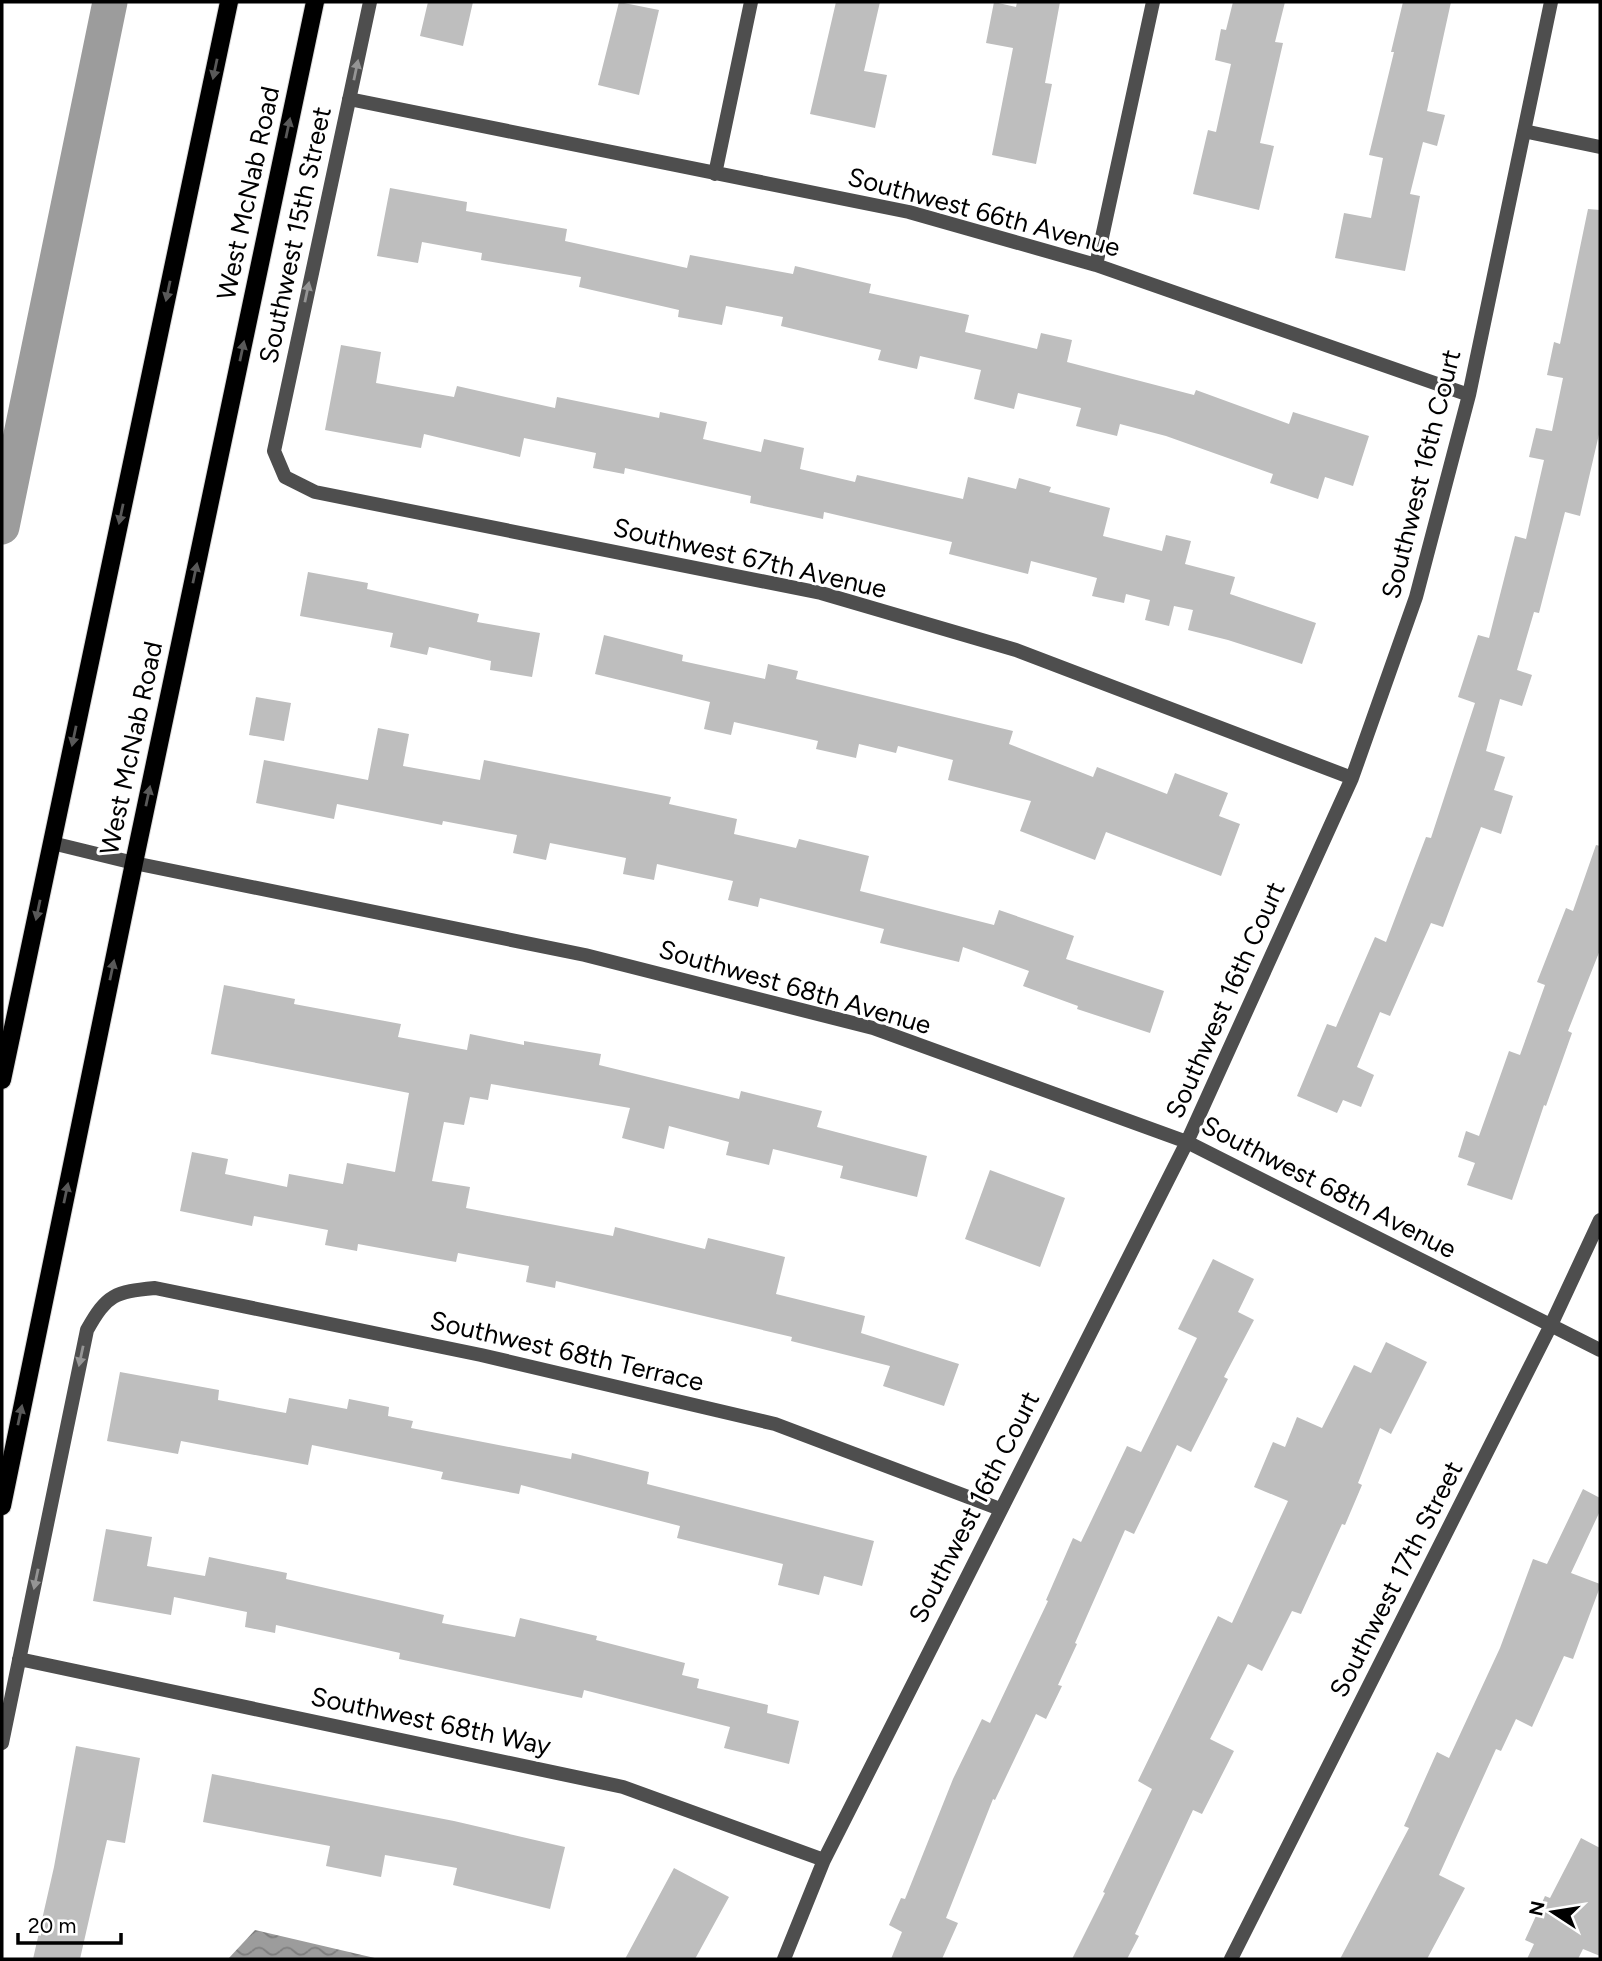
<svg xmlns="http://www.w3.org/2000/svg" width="1602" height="1961" font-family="Figtree,sans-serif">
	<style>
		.water { fill: url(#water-waves) }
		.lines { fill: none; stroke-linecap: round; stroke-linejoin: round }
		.canal { stroke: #9c9c9c; stroke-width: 35 }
		.building { fill: #bebebe }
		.primary-casing { stroke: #dbdbdb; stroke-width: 20 }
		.minor { stroke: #4e4e4e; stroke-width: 14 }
		.primary { stroke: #000; stroke-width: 18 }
		.oneway { fill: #595959 }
		.oneway2 { fill: #959595 }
		.labels { text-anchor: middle; stroke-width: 6; stroke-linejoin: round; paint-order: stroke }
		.street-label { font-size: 26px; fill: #000; stroke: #fff }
	</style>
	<defs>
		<pattern id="water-waves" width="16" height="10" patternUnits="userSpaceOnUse" patternTransform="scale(1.75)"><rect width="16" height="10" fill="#9c9c9c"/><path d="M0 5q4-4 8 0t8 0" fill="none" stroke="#7d7d7d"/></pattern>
	</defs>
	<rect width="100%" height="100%" fill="#fff"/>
	<path class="water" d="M 255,1930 L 379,1959 L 228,1959 Z"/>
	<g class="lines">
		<path class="canal" d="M 2,527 L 110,2"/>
	</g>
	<path class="building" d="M 428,2 L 473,2 L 463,46 L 420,36 Z
		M 619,2 L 659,10 L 639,95 L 598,85 Z
		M 836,2 L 880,2 L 864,71 L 887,75 L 875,128 L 810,114 Z
		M 994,2 L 1016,7 L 1017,2 L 1060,2 L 1045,83 L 1052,84 L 1036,164 L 992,155 L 1013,48 L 986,43 Z
		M 1233,2 L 1285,2 L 1275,42 L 1283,43 L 1260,143 L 1274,146 L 1259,210 L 1193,194 L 1208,130 L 1216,132 L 1231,64 L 1215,60 L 1221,29 L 1226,30 Z
		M 1403,2 L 1451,2 L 1427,111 L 1445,115 L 1437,146 L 1423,142 L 1410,194 L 1420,196 L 1405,271 L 1335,258 L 1344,213 L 1371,218 L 1383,158 L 1369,155 L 1394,52 L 1391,52 Z
		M 390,188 L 467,202 L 466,211 L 567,229 L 565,241 L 687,268 L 690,255 L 793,274 L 795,266 L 871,284 L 869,293 L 969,315 L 965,332 L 1037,349 L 1041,333 L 1072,340 L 1067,362 L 1194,395 L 1196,390 L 1289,424 L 1293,412 L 1369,436 L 1353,486 L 1325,477 L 1318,499 L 1270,483 L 1273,474 L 1166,436 L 1120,424 L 1117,436 L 1076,426 L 1081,408 L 1018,393 L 1014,409 L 974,399 L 981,370 L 920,356 L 917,369 L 878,360 L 881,350 L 781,326 L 783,317 L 726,306 L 722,325 L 678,317 L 679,310 L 579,287 L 581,277 L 481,260 L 482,253 L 422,242 L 418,263 L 377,256 Z
		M 1588,209 L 1600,210 L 1600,430 L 1580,516 L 1565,512 L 1539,613 L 1534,612 L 1517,670 L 1532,675 L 1522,706 L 1500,699 L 1486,751 L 1505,757 L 1494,790 L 1513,796 L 1501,834 L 1481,827 L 1443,927 L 1431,923 L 1390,1016 L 1380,1012 L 1357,1067 L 1374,1075 L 1361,1107 L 1343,1100 L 1337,1113 L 1297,1096 L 1327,1024 L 1336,1027 L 1375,937 L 1386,942 L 1426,837 L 1431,838 L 1475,703 L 1458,697 L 1478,635 L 1489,638 L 1515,536 L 1526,539 L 1544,460 L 1529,457 L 1536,428 L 1552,431 L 1563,378 L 1547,375 L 1554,342 L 1560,344 Z
		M 341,345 L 381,352 L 376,383 L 454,397 L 457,386 L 555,408 L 557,397 L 659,418 L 660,412 L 707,422 L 703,439 L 761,452 L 764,439 L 804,448 L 800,469 L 855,482 L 857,475 L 963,499 L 968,477 L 1016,489 L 1019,478 L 1051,487 L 1049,492 L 1110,508 L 1103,536 L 1162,551 L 1166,535 L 1191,541 L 1185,564 L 1235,577 L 1230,594 L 1316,623 L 1302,664 L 1228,640 L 1188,630 L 1193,610 L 1174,606 L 1169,626 L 1145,620 L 1150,600 L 1126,594 L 1124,603 L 1092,596 L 1097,578 L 1031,561 L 1028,574 L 949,554 L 952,542 L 824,512 L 823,519 L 750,503 L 751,496 L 625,468 L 624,474 L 593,468 L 596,453 L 524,438 L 520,457 L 424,434 L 421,448 L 325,430 Z
		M 308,572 L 368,583 L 367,589 L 479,614 L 477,622 L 540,633 L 532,677 L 490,670 L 491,661 L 429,647 L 427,655 L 390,647 L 393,633 L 300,616 Z
		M 604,635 L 683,655 L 682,661 L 765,679 L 768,664 L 798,671 L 796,679 L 1013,731 L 1009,744 L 1093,777 L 1097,767 L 1167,794 L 1175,773 L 1228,793 L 1219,816 L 1240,824 L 1221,876 L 1106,832 L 1095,860 L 1020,831 L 1031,801 L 948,780 L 953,760 L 898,746 L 896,753 L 859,744 L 856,758 L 816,749 L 818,741 L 734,722 L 731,735 L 704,729 L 710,702 L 595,674 Z
		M 256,697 L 291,703 L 284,741 L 249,735 Z
		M 378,728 L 409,734 L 403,766 L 480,780 L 484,760 L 671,797 L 669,804 L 737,819 L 734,834 L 796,848 L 799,839 L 869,856 L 860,891 L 994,925 L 999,910 L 1074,936 L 1066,959 L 1164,991 L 1150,1033 L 1077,1009 L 1078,1006 L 1023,986 L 1029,971 L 963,947 L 959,962 L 880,943 L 884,929 L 760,898 L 758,907 L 728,900 L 733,881 L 657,864 L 654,880 L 623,874 L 626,858 L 550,843 L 546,860 L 513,853 L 517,835 L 443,821 L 442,825 L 337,804 L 334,819 L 256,803 L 264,760 L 368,780 Z
		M 1596,845 L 1600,846 L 1600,950 L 1568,1031 L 1572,1033 L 1546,1106 L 1544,1105 L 1512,1200 L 1467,1185 L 1475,1163 L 1458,1157 L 1466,1131 L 1479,1136 L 1509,1051 L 1520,1055 L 1545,985 L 1537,982 L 1566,908 L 1573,911 Z
		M 224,985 L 295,999 L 294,1004 L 401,1024 L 398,1037 L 467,1050 L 470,1034 L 524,1045 L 524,1041 L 601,1054 L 599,1065 L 739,1099 L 741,1091 L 822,1111 L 817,1127 L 927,1156 L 917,1197 L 840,1178 L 843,1166 L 773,1149 L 769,1165 L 726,1155 L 729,1142 L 669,1126 L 664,1149 L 622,1138 L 630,1108 L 491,1084 L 488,1100 L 470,1097 L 464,1125 L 444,1122 L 432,1181 L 470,1187 L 466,1208 L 613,1236 L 615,1227 L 705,1249 L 708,1238 L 785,1257 L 776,1294 L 865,1316 L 861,1333 L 959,1364 L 944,1406 L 883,1386 L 890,1366 L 791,1341 L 792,1337 L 556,1281 L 555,1288 L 526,1282 L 529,1266 L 458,1253 L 456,1262 L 358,1244 L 357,1251 L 325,1245 L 328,1230 L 254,1216 L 252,1226 L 180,1211 L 192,1152 L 228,1159 L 225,1174 L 287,1187 L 289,1174 L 343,1184 L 347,1163 L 395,1172 L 409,1093 L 211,1054 Z
		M 990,1170 L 1065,1198 L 1040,1267 L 965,1239 Z
		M 1213,1259 L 1254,1279 L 1238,1312 L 1254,1320 L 1224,1377 L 1228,1379 L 1191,1452 L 1177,1445 L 1134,1534 L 1125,1530 L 1075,1643 L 1077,1644 L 1058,1685 L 1062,1686 L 1046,1719 L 1036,1714 L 995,1800 L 993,1799 L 946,1918 L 958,1923 L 942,1959 L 891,1959 L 902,1932 L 889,1925 L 901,1898 L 905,1899 L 953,1779 L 982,1719 L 990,1723 L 1048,1601 L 1046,1600 L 1073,1538 L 1081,1542 L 1127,1446 L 1141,1452 L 1197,1338 L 1178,1329 Z
		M 1386,1342 L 1427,1362 L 1391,1434 L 1380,1428 L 1358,1483 L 1362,1485 L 1345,1525 L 1342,1524 L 1301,1614 L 1292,1611 L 1262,1671 L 1248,1664 L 1210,1739 L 1234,1751 L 1202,1814 L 1193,1810 L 1135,1934 L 1139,1936 L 1127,1959 L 1072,1959 L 1105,1893 L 1103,1892 L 1152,1789 L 1138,1781 L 1218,1616 L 1232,1623 L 1288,1501 L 1254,1487 L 1273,1442 L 1285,1447 L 1297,1417 L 1322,1428 L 1354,1365 L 1371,1373 Z
		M 120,1372 L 219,1390 L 218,1400 L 286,1413 L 289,1398 L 347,1409 L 349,1399 L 389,1407 L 388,1416 L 413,1421 L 411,1428 L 571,1459 L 572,1453 L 649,1472 L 647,1484 L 874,1541 L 862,1586 L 824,1576 L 819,1595 L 778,1585 L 783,1564 L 677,1538 L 680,1526 L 521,1485 L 519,1494 L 441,1479 L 443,1472 L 312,1445 L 308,1465 L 181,1441 L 178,1454 L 107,1441 Z
		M 1583,1489 L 1600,1498 L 1600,1511 L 1571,1573 L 1600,1584 L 1600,1587 L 1573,1659 L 1564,1656 L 1532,1727 L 1516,1719 L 1501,1751 L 1496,1749 L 1439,1875 L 1465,1888 L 1427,1959 L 1340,1959 L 1409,1828 L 1404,1826 L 1437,1752 L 1449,1758 L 1500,1648 L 1533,1559 L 1547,1564 Z
		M 106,1529 L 152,1537 L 147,1566 L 205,1576 L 209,1557 L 287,1573 L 286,1579 L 444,1615 L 442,1623 L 515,1637 L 520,1618 L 597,1636 L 596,1640 L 685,1663 L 682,1675 L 699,1679 L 697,1688 L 768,1705 L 767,1713 L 799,1721 L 789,1764 L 724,1748 L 730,1727 L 584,1690 L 582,1698 L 399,1659 L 400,1653 L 276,1625 L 275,1633 L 245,1627 L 247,1612 L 174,1597 L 171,1615 L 93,1601 Z
		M 76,1746 L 140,1758 L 125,1843 L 107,1840 L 80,1959 L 33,1959 L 54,1867 Z
		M 212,1774 L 454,1821 L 565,1847 L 550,1909 L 453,1885 L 457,1868 L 385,1855 L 381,1877 L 326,1866 L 330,1846 L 203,1822 Z
		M 1581,1838 L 1600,1848 L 1600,1956 L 1583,1949 L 1578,1959 L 1527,1959 L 1534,1944 L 1525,1940 L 1545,1896 L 1550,1898 Z
		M 674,1868 L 729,1897 L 695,1959 L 625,1959 Z"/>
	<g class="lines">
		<g class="primary-casing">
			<path id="primary" d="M 2,1080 L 229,2
				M 2,1506 L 134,863 L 315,2"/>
		</g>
		<path class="minor" d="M 370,2 L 274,451 L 285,477 L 315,492 L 821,593 L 1016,650 L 1352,778
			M 349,99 L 909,212 L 1096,265 L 1469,395
			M 1524,131 L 1600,147
			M 715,174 L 751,2
			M 1096,265 L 1153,2
			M 52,843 L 134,863 L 585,955 L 873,1028 L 1187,1142 L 1600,1350
			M 19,1659 L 623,1787 L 824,1860
			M 2,1743 L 87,1330 C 107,1294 115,1292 155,1288 L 481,1355 L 775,1424 L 1000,1509
			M 784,1959 L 824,1860 L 1187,1142 L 1352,778 L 1416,597 L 1469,395 L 1551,2
			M 1231,1959 L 1551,1325 L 1600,1220"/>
		<use href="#primary" class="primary"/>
	</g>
	<defs><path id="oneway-solid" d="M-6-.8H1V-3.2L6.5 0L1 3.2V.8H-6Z" transform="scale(1.75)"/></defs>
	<g class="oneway">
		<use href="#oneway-solid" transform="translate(215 69) rotate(102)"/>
		<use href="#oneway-solid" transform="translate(288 128) rotate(-78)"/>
		<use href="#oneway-solid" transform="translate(168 291) rotate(102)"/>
		<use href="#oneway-solid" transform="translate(242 351) rotate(-78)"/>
		<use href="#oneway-solid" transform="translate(121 514) rotate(102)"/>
		<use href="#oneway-solid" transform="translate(195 573) rotate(-78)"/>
		<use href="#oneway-solid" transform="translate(74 736) rotate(102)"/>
		<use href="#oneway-solid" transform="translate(148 796) rotate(-78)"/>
		<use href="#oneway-solid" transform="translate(38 910) rotate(102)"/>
		<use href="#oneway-solid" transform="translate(112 970) rotate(-78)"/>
		<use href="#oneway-solid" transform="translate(66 1193) rotate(-78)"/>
		<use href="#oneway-solid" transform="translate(20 1415) rotate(-78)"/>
	</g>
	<g class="oneway2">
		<use href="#oneway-solid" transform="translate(356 70) rotate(-78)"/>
		<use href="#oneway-solid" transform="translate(307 292) rotate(-78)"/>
		<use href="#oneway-solid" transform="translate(81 1356) rotate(102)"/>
		<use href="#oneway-solid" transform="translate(36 1579) rotate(102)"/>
	</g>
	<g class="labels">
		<g class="street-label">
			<text transform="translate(248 193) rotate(-78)" y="9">West McNab Road</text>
			<text transform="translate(984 212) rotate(15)" y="9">Southwest 66th Avenue</text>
			<text transform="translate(295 235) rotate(-78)" y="9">Southwest 15th Street</text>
			<text transform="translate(1421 474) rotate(-76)" y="9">Southwest 16th Court</text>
			<text transform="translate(750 558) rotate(13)" y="9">Southwest 67th Avenue</text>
			<text transform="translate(131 748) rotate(-78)" y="9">West McNab Road</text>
			<text transform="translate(795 987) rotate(16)" y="9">Southwest 68th Avenue</text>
			<text transform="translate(1225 1000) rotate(-66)" y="9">Southwest 16th Court</text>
			<text transform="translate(1329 1187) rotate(27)" y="9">Southwest 68th Avenue</text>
			<text transform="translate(567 1351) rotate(13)" y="9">Southwest 68th Terrace</text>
			<text transform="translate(974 1507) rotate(-63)" y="9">Southwest 16th Court</text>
			<text transform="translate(1396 1579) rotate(-63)" y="9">Southwest 17th Street</text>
			<text transform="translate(431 1721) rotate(12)" y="9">Southwest 68th Way</text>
		</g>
	</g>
	<rect width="1602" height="1961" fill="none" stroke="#000000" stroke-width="7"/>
	<g transform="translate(1553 1912) rotate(282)" stroke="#ffffff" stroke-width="5" paint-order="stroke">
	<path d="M0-5L12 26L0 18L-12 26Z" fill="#000000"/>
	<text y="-10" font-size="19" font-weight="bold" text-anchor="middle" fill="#000000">N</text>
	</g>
	<path d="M18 1933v10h103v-10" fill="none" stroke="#000000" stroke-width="3.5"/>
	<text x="28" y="1933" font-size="21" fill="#000000" stroke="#ffffff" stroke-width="5" paint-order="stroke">20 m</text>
</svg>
